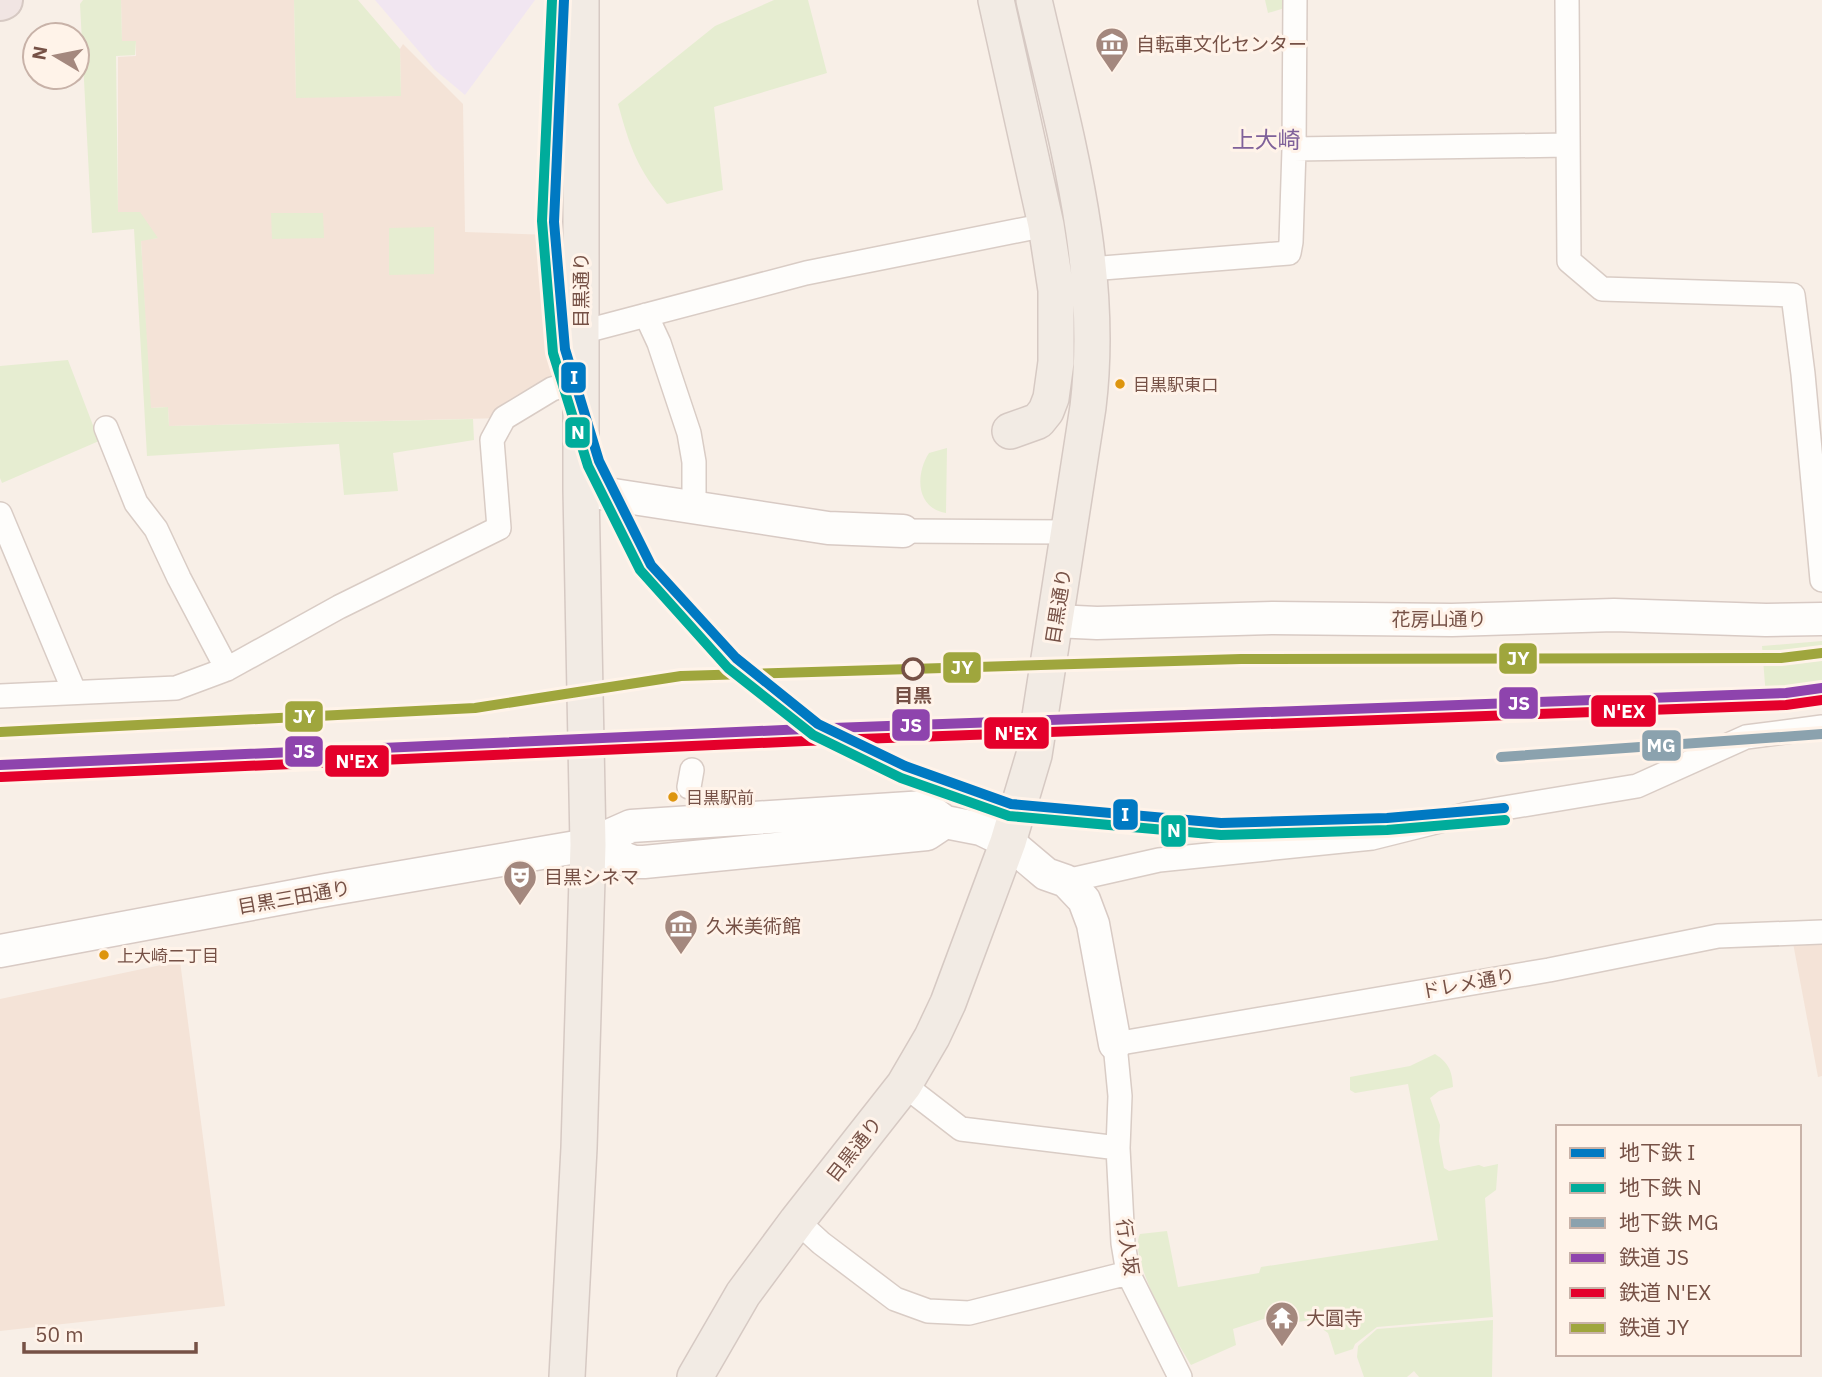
<svg xmlns="http://www.w3.org/2000/svg" width="1822" height="1377" font-family="'IBM Plex Sans','Noto Sans JP',sans-serif">
	<style>
		.residential { fill: #f4e3d7 }
		.education { fill: #f1e6f1 }
		.green { fill: #e6edd1 }
		.lines { fill: none; stroke-linecap: round; stroke-linejoin: round }
		.street-casing { stroke: #d9ccc5; stroke-width: 26 }
		.secondary-casing { stroke: #d8cac4; stroke-width: 35 }
		.primary-casing { stroke: #d6c9c3; stroke-width: 38 }
		.highway-casing { stroke: #d6c9c3; stroke-width: 42 }
		.street { stroke: #fefdfb; stroke-width: 23 }
		.secondary { stroke: #fefdfb; stroke-width: 32 }
		.primary { stroke: #f2ebe4; stroke-width: 35 }
		.highway { stroke: #f1e5e3; stroke-width: 38 }
		.rail-1-casing { stroke: #fff3e9; stroke-width: 16 }
		.rail-2-casing { stroke: #fff3e9; stroke-width: 16 }
		.rail-3-casing { stroke: #fff3e9; stroke-width: 16 }
		.rail-1 { stroke: #8e44ad; stroke-width: 10 }
		.rail-2 { stroke: #e4002b; stroke-width: 10 }
		.rail-3 { stroke: #9fa63d; stroke-width: 10 }
		.metro-1-casing { stroke: #fff3e9; stroke-width: 16 }
		.metro-2-casing { stroke: #fff3e9; stroke-width: 16 }
		.metro-3-casing { stroke: #fff3e9; stroke-width: 16 }
		.metro-1 { stroke: #0079c2; stroke-width: 10 }
		.metro-2 { stroke: #00ac9b; stroke-width: 10 }
		.metro-3 { stroke: #8ba2ae; stroke-width: 10 }
		.bus-dot { fill: #dd950e; stroke: #fff3e9; stroke-width: 2.5 }
		.stop-dot { fill: #fff3e9; stroke: #765146; stroke-width: 3.5 }
		.labels { text-anchor: middle; stroke-width: 6; stroke-linejoin: round; paint-order: stroke }
		.bus-label { font-size: 17px; fill: #765146; stroke: #fff3e9; text-anchor: start }
		.poi-label { font-size: 19px; fill: #765146; stroke: #fff3e9; text-anchor: start }
		.street-label { font-size: 19px; fill: #765146; stroke: #fff3e9 }
		.stop-label { font-size: 19px; font-weight: bold; fill: #765146; stroke: #fff3e9 }
		.quarter-label { font-size: 23px; fill: #7f619a; stroke: #fff3e9 }
		.line-badge { stroke: #fff3e9; stroke-width: 2.5 }
		.badge-label { font-size: 19px; text-anchor: middle; font-weight: bold; fill: #fff }
	</style>
	<rect width="100%" height="100%" fill="#f8efe7"/>
	<path class="residential" d="M 121,0 L 294,0 L 296,97 L 401,96 L 400,49 L 403,44 L 463,104 L 465,232 L 550,235 L 552,389 L 504,418 L 169,426 L 168,407 L 150,408 L 141,240 L 158,238 L 118,213 L 118,57 L 136,56 L 136,41 L 122,41 Z
		M 1822,942 L 1822,1076 L 1818,1077 L 1793,943 Z
		M 180,961 L 225,1306 L 0,1331 L 0,999 Z"/>
	<path class="education" d="M 375,0 L 535,0 L 465,95 L 434,69 Z"/>
	<path class="green" d="M 83,0 L 121,0 L 122,41 L 136,41 L 135,55 L 116,56 L 118,212 L 140,212 L 158,238 L 141,241 L 151,408 L 168,407 L 169,426 L 473,419 L 474,440 L 393,453 L 398,491 L 344,495 L 339,444 L 147,456 L 134,229 L 92,233 L 80,4 Z
		M 294,0 L 358,0 L 400,49 L 401,96 L 296,98 Z
		M 774,0 L 808,0 L 827,73 L 714,107 L 723,190 L 667,204 C 637,169 630,147 618,104 L 715,26 Z
		M 1265,0 L 1288,0 L 1288,7 L 1268,13 Z
		M 271,213 L 323,213 L 324,238 L 272,239 Z
		M 434,227 L 434,274 L 389,275 L 389,228 Z
		M 68,360 L 99,441 L 2,483 L 0,478 L 0,366 Z
		M 947,448 L 946,513 C 916,508 915,475 929,453 Z
		M 1822,641 L 1822,705 L 1767,710 L 1762,646 Z
		M 1435,1054 C 1449,1063 1452,1071 1453,1087 L 1439,1091 L 1430,1098 L 1440,1125 L 1439,1141 L 1444,1168 L 1449,1171 L 1479,1165 L 1484,1167 L 1498,1164 L 1496,1190 L 1485,1198 L 1493,1317 L 1377,1327 L 1355,1344 L 1353,1349 L 1335,1355 L 1328,1333 L 1310,1320 L 1287,1324 L 1282,1313 L 1233,1329 L 1236,1345 L 1191,1365 C 1177,1342 1127,1258 1140,1234 L 1167,1231 L 1178,1287 L 1259,1273 L 1261,1267 L 1438,1240 L 1408,1084 L 1355,1093 L 1350,1090 L 1350,1077 L 1410,1066 Z
		M 1493,1320 L 1492,1377 L 1419,1377 L 1414,1371 L 1407,1377 L 1364,1377 L 1357,1357 L 1358,1346 L 1377,1329 Z"/>
	<g class="lines">
		<g class="street-casing">
			<path id="street" d="M 1567,0 L 1569,261 L 1602,289 L 1793,295 L 1803,374 L 1822,580
				M 1294,149 L 1295,0
				M 1090,269 L 1289,253 L 1291,242 L 1294,149 L 1568,145
				M 646,315 L 659,343 L 689,433 L 694,462 L 694,506
				M 582,332 L 806,273 L 1046,225
				M 106,428 L 136,503 L 156,529 L 179,578 L 227,669
				M 0,514 L 74,691
				M 903,531 L 1069,532
				M 0,696 L 176,688 L 227,669 L 339,607 L 499,528 L 492,440 L 504,418 L 552,389 L 582,380
				M 689,787 L 692,770
				M 1066,881 L 1159,860 L 1372,838 L 1468,814 L 1637,786 L 1746,737 L 1822,727
				M 904,1085 L 961,1129 L 1118,1148
				M 797,1221 L 821,1243 L 895,1299 L 928,1311 L 969,1313 L 1128,1273
				M 1180,1377 L 1128,1273 L 1123,1243 L 1118,1148 L 1120,1096 L 1115,1044 L 1549,970 L 1718,936 L 1822,932"/>
		</g>
		<g class="secondary-casing">
			<path id="secondary" d="M 581,490 L 828,528 L 903,531
				M 1055,621 L 1097,623 L 1273,618 L 1452,620 L 1614,615 L 1766,620 L 1822,619
				M 588,845 L 634,862 L 644,862 L 927,834 L 945,822
				M 0,951 L 326,890 L 588,845 L 631,826 L 925,807 L 945,822 L 981,829 L 1008,842 L 1046,874 L 1066,881 L 1084,900 L 1093,924 L 1115,1044"/>
		</g>
		<g class="primary-casing">
			<path id="primary" d="M 996,0 L 1046,225 L 1056,290 L 1056,362 L 1051,398 L 1046,411 L 1038,421 L 1010,431
				M 567,1377 L 579,1148 L 588,845 L 581,490 L 581,0
				M 695,1377 L 743,1294 L 797,1221 L 904,1085 L 932,1037 L 948,1003 L 1008,842 L 1034,755 L 1088,407 C 1105,267 1065,135 1034,0"/>
		</g>
		<g class="highway-casing">
			<path id="highway" d="M 0,1 L 3,0"/>
		</g>
		<use href="#street" class="street"/>
		<use href="#secondary" class="secondary"/>
		<use href="#primary" class="primary"/>
		<use href="#highway" class="highway"/>
		<g class="rail-1-casing">
			<path id="rail-1" d="M 0,765 L 805,729 L 1786,693 L 1822,688"/>
		</g>
		<g class="rail-2-casing">
			<path id="rail-2" d="M 1,777 L 805,741 L 1786,705 L 1822,700"/>
		</g>
		<g class="rail-3-casing">
			<path id="rail-3" d="M 0,732 L 475,708 L 681,676 L 1241,659 L 1781,658 L 1822,653"/>
		</g>
		<use href="#rail-1" class="rail-1"/>
		<use href="#rail-2" class="rail-2"/>
		<use href="#rail-3" class="rail-3"/>
		<g class="metro-1-casing">
			<path id="metro-1" d="M 564,0 L 554,222 L 565,349 L 599,461 L 651,565 L 736,658 L 818,724 L 905,766 L 1011,804 L 1221,823 L 1387,818 L 1504,808"/>
		</g>
		<g class="metro-2-casing">
			<path id="metro-2" d="M 552,0 L 542,221 L 553,353 L 588,466 L 640,570 L 728,668 L 813,735 L 901,778 L 1009,816 L 1221,835 L 1387,830 L 1505,820"/>
		</g>
		<g class="metro-3-casing">
			<path id="metro-3" d="M 1501,757 L 1822,734"/>
		</g>
		<use href="#metro-1" class="metro-1"/>
		<use href="#metro-2" class="metro-2"/>
		<use href="#metro-3" class="metro-3"/>
	</g>
	<defs>
		<g id="museum-pin" transform="scale(1.75)"><path d="M0 17L-7.5 6A9.5 9.5 0 1 1 7.5 6Z" fill="#a4887e" stroke="#fff3e9"/><path d="M0-6L6-3V-2H-6V-3ZM-5-1h2V3h-2ZM-1-1h2V3h-2ZM3-1h2V3H3ZM-6 4H6V6H-6Z" fill="#fff"/></g>
		<g id="theatre-pin" transform="scale(1.75)"><path d="M0 17L-7.5 6A9.5 9.5 0 1 1 7.5 6Z" fill="#a4887e" stroke="#fff3e9"/><path d="M-5-5.5Q0-4 5-5.5V0Q5 5 0 6Q-5 5-5 0ZM-3.3-2.5H-1v1.5H-3.3ZM1-2.5H3.3v1.5H1ZM-2.8 1Q0 5.5 2.8 1Z" fill="#fff"/></g>
		<g id="temple-pin" transform="scale(1.75)"><path d="M0 17L-7.5 6A9.5 9.5 0 1 1 7.5 6Z" fill="#a4887e" stroke="#fff3e9"/><path d="M0-6L5-2H3V0L6.5 2.5H4V6H1.5V3h-3V6H-4V2.5H-6.5L-3 0V-2H-5Z" fill="#fff"/></g>
	</defs>
	<g fill-rule="evenodd">
		<use href="#museum-pin" x="1112" y="44"/>
		<use href="#theatre-pin" x="520" y="877"/>
		<use href="#museum-pin" x="681" y="926"/>
		<use href="#temple-pin" x="1282" y="1318"/>
	</g>
	<g class="bus-dot">
		<circle cx="1120" cy="384" r="6"/>
		<circle cx="673" cy="797" r="6"/>
		<circle cx="104" cy="955" r="6"/>
	</g>
	<circle class="stop-dot" cx="913" cy="669" r="10"/>
	<g class="labels">
		<g class="bus-label">
			<text x="1133" y="391">目黒駅東口</text>
			<text x="686" y="804">目黒駅前</text>
			<text x="117" y="962">上大崎二丁目</text>
		</g>
		<g class="poi-label">
			<text x="1136" y="51">自転車文化センター</text>
			<text x="544" y="884">目黒シネマ</text>
			<text x="706" y="933">久米美術館</text>
			<text x="1306" y="1325">大圓寺</text>
		</g>
		<g class="street-label">
			<text transform="translate(581 290) rotate(-90)" y="7">目黒通り</text>
			<text transform="translate(1058 606) rotate(-81)" y="7">目黒通り</text>
			<text x="1439" y="626">花房山通り</text>
			<text transform="translate(294 897) rotate(-10)" y="7">目黒三田通り</text>
			<text transform="translate(1468 983) rotate(-10)" y="7">ドレメ通り</text>
			<text transform="translate(854 1149) rotate(-52)" y="7">目黒通り</text>
			<text transform="translate(1128 1247) rotate(81)" y="7">行人坂</text>
		</g>
		<g class="stop-label">
			<text x="913" y="702">目黒</text>
		</g>
		<g class="quarter-label">
			<text x="1266" y="148">上大崎</text>
		</g>
	</g>
	<g class="line-badge">
		<rect x="560" y="361" width="27" height="33" rx="7" fill="#0079c2"/>
		<rect x="564" y="416" width="27" height="33" rx="7" fill="#00ac9b"/>
		<rect x="1498" y="642" width="40" height="33" rx="7" fill="#9fa63d"/>
		<rect x="942" y="651" width="40" height="33" rx="7" fill="#9fa63d"/>
		<rect x="1498" y="686" width="41" height="34" rx="7" fill="#8e44ad"/>
		<rect x="1590" y="694" width="67" height="34" rx="7" fill="#e4002b"/>
		<rect x="284" y="700" width="40" height="33" rx="7" fill="#9fa63d"/>
		<rect x="891" y="708" width="40" height="34" rx="7" fill="#8e44ad"/>
		<rect x="983" y="716" width="67" height="34" rx="7" fill="#e4002b"/>
		<rect x="1641" y="729" width="41" height="33" rx="7" fill="#8ba2ae"/>
		<rect x="284" y="735" width="40" height="33" rx="7" fill="#8e44ad"/>
		<rect x="324" y="744" width="66" height="34" rx="7" fill="#e4002b"/>
		<rect x="1112" y="798" width="27" height="33" rx="7" fill="#0079c2"/>
		<rect x="1160" y="814" width="27" height="34" rx="7" fill="#00ac9b"/>
	</g>
	<g class="badge-label">
		<text x="574" y="384">I</text>
		<text x="578" y="439">N</text>
		<text x="1518" y="665">JY</text>
		<text x="962" y="674">JY</text>
		<text x="1519" y="710">JS</text>
		<text x="1624" y="718">N'EX</text>
		<text x="304" y="723">JY</text>
		<text x="911" y="732">JS</text>
		<text x="1016" y="740">N'EX</text>
		<text x="1661" y="752">MG</text>
		<text x="304" y="758">JS</text>
		<text x="357" y="768">N'EX</text>
		<text x="1125" y="821">I</text>
		<text x="1174" y="837">N</text>
	</g>
	<rect x="1556" y="1125" width="245" height="231" fill="#fff3e9" stroke="#c8b2a8" stroke-width="2"/>
	<rect x="1570" y="1148" width="35" height="10" fill="#0079c2" stroke="#c8b2a8" stroke-width="2"/>
	<text x="1619" y="1160" font-size="21" fill="#765146">地下鉄 I</text>
	<rect x="1570" y="1183" width="35" height="10" fill="#00ac9b" stroke="#c8b2a8" stroke-width="2"/>
	<text x="1619" y="1195" font-size="21" fill="#765146">地下鉄 N</text>
	<rect x="1570" y="1218" width="35" height="10" fill="#8ba2ae" stroke="#c8b2a8" stroke-width="2"/>
	<text x="1619" y="1230" font-size="21" fill="#765146">地下鉄 MG</text>
	<rect x="1570" y="1253" width="35" height="10" fill="#8e44ad" stroke="#c8b2a8" stroke-width="2"/>
	<text x="1619" y="1265" font-size="21" fill="#765146">鉄道 JS</text>
	<rect x="1570" y="1288" width="35" height="10" fill="#e4002b" stroke="#c8b2a8" stroke-width="2"/>
	<text x="1619" y="1300" font-size="21" fill="#765146">鉄道 N'EX</text>
	<rect x="1570" y="1323" width="35" height="10" fill="#9fa63d" stroke="#c8b2a8" stroke-width="2"/>
	<text x="1619" y="1335" font-size="21" fill="#765146">鉄道 JY</text>
	<g transform="translate(56 56) rotate(280)"><circle r="33" fill="#fff3e9" stroke="#c8b2a8" stroke-width="2"/>
	<path d="M0-5L12 26L0 18L-12 26Z" fill="#a4887e"/>
	<text y="-10" font-size="19" font-weight="bold" text-anchor="middle" fill="#765146">N</text>
	</g>
	<path d="M24 1342v10h172v-10" fill="none" stroke="#765146" stroke-width="3.5"/>
	<text x="35" y="1342" font-size="21" fill="#765146" stroke="#fff3e9" stroke-width="5" paint-order="stroke">50 m</text>
</svg>
